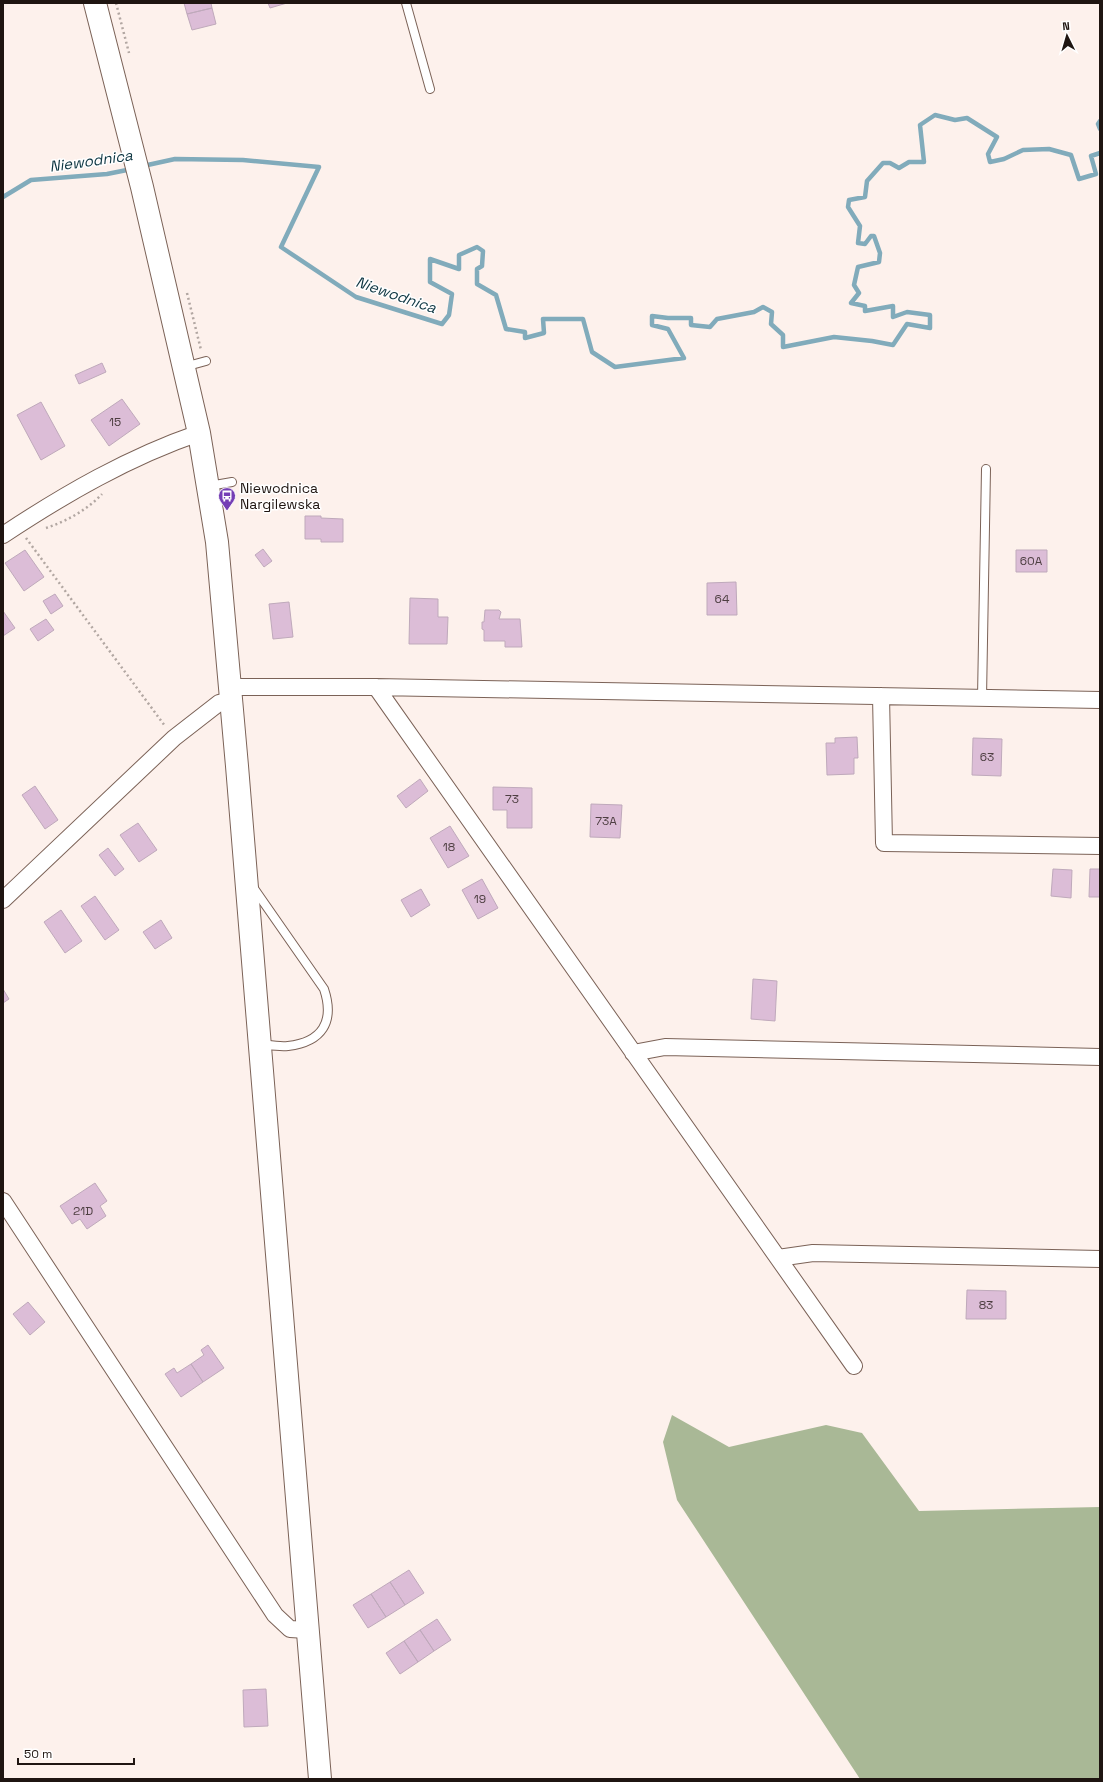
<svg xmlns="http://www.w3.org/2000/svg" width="1103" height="1782" font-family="'Space Grotesk',sans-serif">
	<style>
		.forest { fill: #a9b896 }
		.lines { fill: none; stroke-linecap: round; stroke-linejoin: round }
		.stream { stroke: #81abbb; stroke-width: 4.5 }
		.building { fill: #dcbdd7; stroke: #bfa9bb }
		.lane-casing { stroke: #7b6257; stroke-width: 10 }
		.street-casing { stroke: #7b6257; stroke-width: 18 }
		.secondary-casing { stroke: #7b6257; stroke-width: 24 }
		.path { stroke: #b2a7a2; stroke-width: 2.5; stroke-dasharray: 2 3; stroke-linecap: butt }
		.lane { stroke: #fff; stroke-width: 8 }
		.street { stroke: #fff; stroke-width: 16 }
		.secondary { stroke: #fff; stroke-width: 22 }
		.labels { text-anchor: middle; stroke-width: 3; stroke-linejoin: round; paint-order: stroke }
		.number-label { font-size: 12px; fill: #4e3f42 }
		.poi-label { font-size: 14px; fill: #1f1511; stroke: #fff; text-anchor: start }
		.water-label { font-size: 15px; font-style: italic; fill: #0e3642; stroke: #fff }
	</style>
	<rect width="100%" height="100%" fill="#fdf1ec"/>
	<path class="forest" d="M 672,1415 L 729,1447 L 826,1425 L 862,1433 L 919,1511 L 1100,1507 L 1100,1779 L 860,1779 L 677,1500 L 663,1442 Z"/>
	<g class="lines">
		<path class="stream" d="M 1100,121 L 1098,124 L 1100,129
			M 143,166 L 175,159 L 243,160 L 319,167 L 281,247 L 356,297 L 442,324 L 449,315 L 452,294 L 430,282 L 430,259 L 459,269 L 459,255 L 477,247 L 483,251 L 482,266 L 477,269 L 477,284 L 496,295 L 506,329 L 525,332 L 525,338 L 544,333 L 543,319 L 583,319 L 592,352 L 615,367 L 684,358 L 668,329 L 652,325 L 652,316 L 668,318 L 691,318 L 691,325 L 710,327 L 717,319 L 754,312 L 763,307 L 772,312 L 771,324 L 783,335 L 783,347 L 834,337 L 872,341 L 893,345 L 907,324 L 930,328 L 930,315 L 907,312 L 893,317 L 893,306 L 865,311 L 865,306 L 851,303 L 859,293 L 854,285 L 858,267 L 879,262 L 880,253 L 874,236 L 871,236 L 865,244 L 858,243 L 860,226 L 848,207 L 849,200 L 865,197 L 867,181 L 883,163 L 890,163 L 899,168 L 909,162 L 924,162 L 920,125 L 935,115 L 955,120 L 967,118 L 997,137 L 988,154 L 990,162 L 1004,159 L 1023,150 L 1049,149 L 1071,155 L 1079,179 L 1096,174 L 1091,156 L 1100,153
			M 3,197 L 31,180 L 107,174 L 132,169"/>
	</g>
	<path class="building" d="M 184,3 L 211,3 L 212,8 L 187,14 Z
		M 268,3 L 287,3 L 270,8 Z
		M 212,8 L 216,24 L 192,30 L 187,14 Z
		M 102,363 L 106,372 L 79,384 L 75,375 Z
		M 122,399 L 140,424 L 109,446 L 91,420 Z
		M 41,402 L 65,446 L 41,460 L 17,415 Z
		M 305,516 L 321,516 L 321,518 L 343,519 L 343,542 L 321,542 L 321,539 L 305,539 Z
		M 263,549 L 272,561 L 264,567 L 255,555 Z
		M 25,550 L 44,577 L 24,591 L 5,563 Z
		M 1016,550 L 1047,550 L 1047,572 L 1016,572 Z
		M 736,582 L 737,615 L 707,615 L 707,583 Z
		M 55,594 L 63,606 L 51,614 L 43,601 Z
		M 410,598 L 438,599 L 438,617 L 448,617 L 447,644 L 409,644 Z
		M 289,602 L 293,637 L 273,639 L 269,604 Z
		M 485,610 L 499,610 L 501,612 L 499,619 L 520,619 L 522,647 L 505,647 L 505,641 L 484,641 L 484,630 L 482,629 L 482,622 L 484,622 Z
		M 3,611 L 15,628 L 3,636 Z
		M 46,619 L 54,630 L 38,641 L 30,629 Z
		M 857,737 L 858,758 L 854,758 L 854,774 L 827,775 L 826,743 L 835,743 L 835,738 Z
		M 973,738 L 1002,739 L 1001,776 L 972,775 Z
		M 420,779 L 428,791 L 406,808 L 397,796 Z
		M 35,786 L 58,820 L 45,829 L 22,795 Z
		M 493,787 L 532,788 L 532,828 L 507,828 L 507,810 L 493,810 Z
		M 591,804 L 622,805 L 620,838 L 590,837 Z
		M 138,823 L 157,850 L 139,862 L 120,835 Z
		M 450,826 L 469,856 L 448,868 L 430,838 Z
		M 108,848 L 124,869 L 115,876 L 99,855 Z
		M 1053,869 L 1072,870 L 1071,898 L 1051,896 Z
		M 1090,869 L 1100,869 L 1100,897 L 1089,897 Z
		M 482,879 L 498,908 L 478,919 L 462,890 Z
		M 421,889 L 430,905 L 411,917 L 401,900 Z
		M 95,896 L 119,930 L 105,940 L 81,906 Z
		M 61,910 L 82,941 L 65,953 L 44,922 Z
		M 161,920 L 172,938 L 155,949 L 143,932 Z
		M 753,979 L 777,981 L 775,1021 L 751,1019 Z
		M 3,989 L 9,999 L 3,1003 Z
		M 95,1183 L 107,1201 L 100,1206 L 106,1216 L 87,1229 L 80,1219 L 72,1224 L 60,1206 Z
		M 967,1290 L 1006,1291 L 1006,1319 L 966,1319 Z
		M 28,1302 L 45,1322 L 30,1335 L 13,1314 Z
		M 208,1345 L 224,1368 L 203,1382 L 191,1364 L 204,1355 L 201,1350 Z
		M 191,1364 L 203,1382 L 181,1397 L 165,1374 L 174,1368 L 177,1373 Z
		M 409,1570 L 424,1593 L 405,1605 L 390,1582 Z
		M 390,1582 L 405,1605 L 386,1617 L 371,1594 Z
		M 371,1594 L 386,1617 L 368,1628 L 353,1605 Z
		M 437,1619 L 451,1640 L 434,1651 L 420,1630 Z
		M 420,1630 L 434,1651 L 418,1662 L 404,1641 Z
		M 404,1641 L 418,1662 L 400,1674 L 386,1653 Z
		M 266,1689 L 268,1726 L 244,1727 L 243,1690 Z"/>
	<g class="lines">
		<g class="lane-casing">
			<path id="lane" d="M 406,3 L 430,89
				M 184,367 L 206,361
				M 209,486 L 232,482
				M 982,698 L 986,469
				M 253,887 L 324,989 C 335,1022 322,1042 288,1046 C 279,1047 269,1045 260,1044"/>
		</g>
		<g class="street-casing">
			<path id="street" d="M 3,535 C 65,494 129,457 199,433
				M 230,687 L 376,687 L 1100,700
				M 376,687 L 854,1366
				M 881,696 L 884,843 L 1100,846
				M 3,900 L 174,738 L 219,703 L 231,700
				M 633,1053 L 665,1047 L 1100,1057
				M 3,1201 L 275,1615 L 290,1629 L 307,1630
				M 778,1258 L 813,1253 L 1100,1259"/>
		</g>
		<g class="secondary-casing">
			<path id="secondary" d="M 95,3 L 142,187 L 199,433 L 217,542 L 237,766 L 320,1779"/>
		</g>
		<path class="path" d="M 116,3 L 129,53
			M 187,293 L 201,350
			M 46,528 C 67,521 87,510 102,494
			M 26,538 L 165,726"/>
		<use href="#lane" class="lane"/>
		<use href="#street" class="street"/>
		<use href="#secondary" class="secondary"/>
	</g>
	<defs>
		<g id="bus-pin" transform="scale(0.9)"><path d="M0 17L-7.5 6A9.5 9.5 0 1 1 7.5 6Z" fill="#753eb5" stroke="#fff"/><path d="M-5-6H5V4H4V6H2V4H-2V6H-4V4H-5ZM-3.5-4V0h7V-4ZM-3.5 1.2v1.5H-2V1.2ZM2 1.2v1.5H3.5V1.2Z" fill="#fff"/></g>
	</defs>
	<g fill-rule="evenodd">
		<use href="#bus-pin" x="227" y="496"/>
	</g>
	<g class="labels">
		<g class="number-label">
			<text x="115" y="426">15</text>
			<text x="1031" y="565">60A</text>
			<text x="722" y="603">64</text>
			<text x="987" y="761">63</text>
			<text x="512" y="803">73</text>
			<text x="606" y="825">73A</text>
			<text x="449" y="851">18</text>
			<text x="480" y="903">19</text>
			<text x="83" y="1215">21D</text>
			<text x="986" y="1309">83</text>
		</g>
		<g class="poi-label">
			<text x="240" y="493">Niewodnica<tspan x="240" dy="16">Nargilewska</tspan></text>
		</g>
		<g class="water-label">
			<text transform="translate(91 161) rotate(-8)" y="5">Niewodnica</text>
			<text transform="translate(396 295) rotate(19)" y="5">Niewodnica</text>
		</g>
	</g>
	<rect width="1103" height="1782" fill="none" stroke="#1f1511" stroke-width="8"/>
	<g transform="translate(1067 36) rotate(355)" stroke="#ffffff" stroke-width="3" paint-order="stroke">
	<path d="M0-3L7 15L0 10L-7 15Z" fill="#1f1511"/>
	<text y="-6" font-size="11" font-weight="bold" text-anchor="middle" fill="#1f1511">N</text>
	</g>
	<path d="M18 1758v6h116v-6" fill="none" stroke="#1f1511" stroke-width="2"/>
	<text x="24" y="1758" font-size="12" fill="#1f1511" stroke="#ffffff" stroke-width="3" paint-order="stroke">50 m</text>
</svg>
